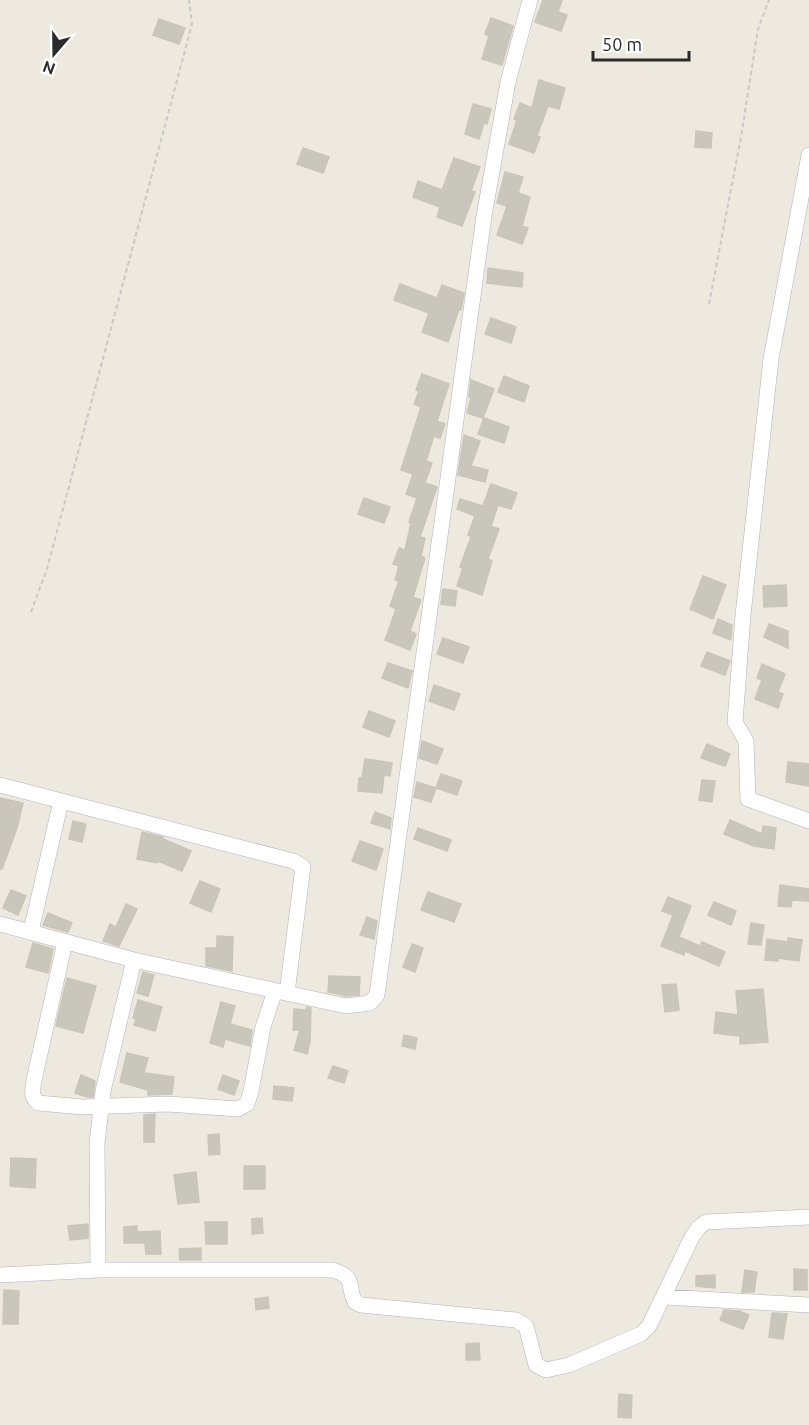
<svg xmlns="http://www.w3.org/2000/svg" width="809" height="1425" font-family="Ubuntu,sans-serif">
	<style>
		.building { fill: #c9c7bc; stroke: #c9c5b7; stroke-width: 1.5 }
		.lines { fill: none; stroke-linecap: round; stroke-linejoin: round }
		.minor-casing { stroke: #b1b1bf; stroke-width: 16 }
		.path { stroke: #c8c8c8; stroke-width: 2; stroke-dasharray: 4.5 3; stroke-linecap: butt }
		.minor { stroke: #fff; stroke-width: 15 }
	</style>
	<rect width="100%" height="100%" fill="#ede9de"/>
	<path class="building" d="M 543,0 L 562,0 L 558,12 L 567,15 L 561,31 L 535,22 Z
		M 491,18 L 513,26 L 502,65 L 482,59 L 489,36 L 485,34 Z
		M 159,19 L 185,28 L 179,44 L 153,35 Z
		M 539,80 L 565,88 L 559,109 L 548,106 L 537,136 L 540,137 L 534,153 L 509,144 L 517,120 L 514,119 L 520,103 L 532,108 Z
		M 473,104 L 491,109 L 487,124 L 484,123 L 479,139 L 465,134 Z
		M 696,131 L 712,133 L 711,148 L 695,147 Z
		M 303,148 L 329,157 L 323,173 L 297,164 Z
		M 454,158 L 480,167 L 471,191 L 475,192 L 462,226 L 437,217 L 440,207 L 413,197 L 418,181 L 442,190 Z
		M 505,172 L 523,177 L 518,193 L 530,197 L 522,226 L 528,228 L 522,244 L 497,235 L 507,206 L 497,203 Z
		M 488,268 L 523,273 L 522,287 L 487,283 Z
		M 400,284 L 437,298 L 442,285 L 464,293 L 461,310 L 459,309 L 448,342 L 422,332 L 429,313 L 394,300 Z
		M 491,318 L 516,327 L 511,343 L 485,334 Z
		M 422,374 L 449,384 L 437,421 L 445,424 L 440,438 L 434,436 L 426,461 L 432,463 L 425,483 L 437,487 L 420,537 L 425,538 L 421,556 L 425,558 L 413,597 L 421,600 L 410,631 L 416,634 L 410,650 L 385,640 L 396,609 L 390,606 L 399,581 L 395,580 L 399,566 L 393,564 L 399,548 L 405,550 L 411,523 L 409,522 L 417,498 L 406,494 L 413,474 L 401,470 L 421,407 L 414,404 L 419,391 L 416,390 Z
		M 504,376 L 529,386 L 524,402 L 498,392 Z
		M 471,380 L 494,389 L 483,418 L 467,413 L 471,398 L 469,397 Z
		M 484,418 L 509,427 L 504,443 L 478,434 Z
		M 464,435 L 480,441 L 471,466 L 488,470 L 485,482 L 458,475 Z
		M 491,484 L 517,493 L 511,509 L 498,505 L 491,526 L 499,529 L 488,559 L 492,561 L 482,595 L 457,586 L 463,568 L 460,567 L 471,537 L 468,535 L 475,516 L 457,509 L 460,499 L 483,506 Z
		M 364,498 L 390,507 L 384,523 L 358,514 Z
		M 703,576 L 726,585 L 713,619 L 690,609 Z
		M 786,585 L 787,606 L 764,607 L 763,586 Z
		M 443,589 L 457,591 L 455,606 L 441,604 Z
		M 718,619 L 732,625 L 731,640 L 713,633 Z
		M 769,624 L 788,631 L 788,648 L 764,637 Z
		M 443,638 L 469,647 L 463,663 L 437,654 Z
		M 707,652 L 730,661 L 725,675 L 701,666 Z
		M 388,663 L 412,671 L 408,688 L 382,678 Z
		M 762,664 L 785,674 L 778,692 L 783,694 L 778,708 L 755,699 L 762,680 L 757,678 Z
		M 434,685 L 460,694 L 454,710 L 429,701 Z
		M 369,711 L 395,721 L 389,737 L 363,727 Z
		M 422,741 L 443,749 L 437,764 L 419,758 Z
		M 707,744 L 730,754 L 725,766 L 701,758 Z
		M 365,759 L 392,763 L 390,776 L 384,775 L 382,793 L 358,791 L 359,778 L 362,778 Z
		M 788,762 L 809,764 L 809,786 L 786,782 Z
		M 441,774 L 462,781 L 457,795 L 436,788 Z
		M 702,780 L 715,781 L 712,802 L 699,800 Z
		M 417,782 L 436,788 L 431,802 L 414,797 Z
		M 0,798 L 23,803 L 17,828 L 2,869 L 0,869 Z
		M 375,812 L 391,818 L 390,829 L 371,823 Z
		M 730,820 L 762,834 L 763,826 L 776,828 L 774,849 L 754,846 L 724,834 Z
		M 73,821 L 86,824 L 82,842 L 69,839 Z
		M 418,828 L 451,840 L 447,851 L 414,839 Z
		M 142,832 L 163,837 L 163,839 L 191,851 L 182,871 L 158,861 L 157,863 L 137,859 Z
		M 360,841 L 383,849 L 376,870 L 352,861 Z
		M 200,881 L 220,889 L 211,912 L 190,903 Z
		M 780,885 L 809,889 L 809,901 L 792,900 L 791,907 L 778,906 Z
		M 11,890 L 26,896 L 18,915 L 3,908 Z
		M 428,892 L 461,904 L 454,922 L 421,910 Z
		M 668,897 L 691,906 L 679,937 L 700,946 L 702,942 L 725,952 L 719,966 L 685,951 L 684,955 L 661,946 L 673,915 L 662,911 Z
		M 714,902 L 736,911 L 731,925 L 708,915 Z
		M 126,904 L 137,909 L 119,946 L 103,941 L 110,924 L 116,927 Z
		M 48,913 L 72,923 L 68,932 L 43,925 Z
		M 367,917 L 377,921 L 374,939 L 360,935 Z
		M 751,923 L 764,925 L 761,945 L 748,944 Z
		M 217,936 L 233,937 L 232,971 L 206,966 L 206,948 L 217,948 Z
		M 788,938 L 802,940 L 799,961 L 778,958 L 778,961 L 765,960 L 767,939 L 788,942 Z
		M 33,943 L 53,949 L 48,973 L 26,967 Z
		M 412,944 L 423,948 L 415,972 L 403,967 Z
		M 143,972 L 154,975 L 148,996 L 137,993 Z
		M 329,976 L 360,977 L 359,995 L 346,996 L 328,992 Z
		M 67,978 L 96,986 L 83,1033 L 56,1026 Z
		M 676,984 L 679,1010 L 665,1012 L 662,985 Z
		M 763,989 L 768,1042 L 740,1044 L 740,1036 L 714,1033 L 716,1012 L 738,1015 L 736,991 Z
		M 138,1000 L 162,1007 L 155,1031 L 134,1025 L 136,1019 L 133,1018 Z
		M 221,1002 L 235,1006 L 230,1024 L 252,1030 L 250,1046 L 225,1039 L 223,1047 L 210,1043 Z
		M 307,1007 L 311,1008 L 310,1042 L 307,1054 L 294,1050 L 300,1030 L 293,1030 L 294,1009 L 306,1010 Z
		M 404,1035 L 417,1038 L 415,1049 L 402,1046 Z
		M 127,1053 L 148,1058 L 144,1073 L 174,1077 L 172,1094 L 148,1095 L 148,1090 L 120,1082 Z
		M 333,1066 L 348,1071 L 344,1083 L 328,1078 Z
		M 81,1075 L 95,1081 L 93,1097 L 87,1097 L 75,1093 Z
		M 223,1075 L 239,1081 L 234,1095 L 218,1089 Z
		M 274,1086 L 294,1088 L 292,1101 L 273,1099 Z
		M 155,1114 L 154,1142 L 144,1142 L 144,1115 Z
		M 219,1134 L 220,1154 L 209,1155 L 208,1135 Z
		M 11,1158 L 36,1159 L 35,1188 L 10,1186 Z
		M 244,1166 L 265,1166 L 265,1189 L 244,1189 Z
		M 196,1172 L 199,1202 L 178,1204 L 174,1175 Z
		M 262,1218 L 263,1233 L 252,1234 L 252,1219 Z
		M 205,1222 L 227,1222 L 227,1244 L 206,1244 Z
		M 88,1224 L 88,1238 L 70,1240 L 68,1226 Z
		M 137,1226 L 137,1232 L 160,1231 L 161,1254 L 146,1254 L 145,1243 L 124,1243 L 124,1227 Z
		M 201,1248 L 201,1260 L 180,1260 L 179,1249 Z
		M 794,1269 L 807,1270 L 807,1290 L 794,1290 Z
		M 745,1270 L 757,1272 L 754,1292 L 742,1292 Z
		M 715,1275 L 715,1288 L 696,1286 L 696,1276 Z
		M 4,1290 L 19,1291 L 18,1324 L 3,1324 Z
		M 268,1297 L 269,1308 L 256,1310 L 255,1299 Z
		M 724,1310 L 739,1311 L 749,1315 L 743,1329 L 720,1320 Z
		M 772,1313 L 787,1314 L 783,1339 L 769,1337 Z
		M 479,1343 L 480,1360 L 466,1360 L 466,1344 Z
		M 619,1394 L 632,1395 L 631,1418 L 618,1417 Z"/>
	<g class="lines">
		<g class="minor-casing">
			<path id="minor" d="M 809,155 L 771,359 L 743,615 L 735,722 L 746,741 L 748,799 L 809,821
				M 0,785 L 293,861 L 303,867 L 287,993
				M 0,924 L 134,960 L 346,1006 L 370,1003 L 377,995 L 484,216 L 508,82 L 530,0
				M 31,931 L 61,801
				M 65,942 L 34,1080 C 33,1089 30,1096 38,1103 L 83,1107 L 168,1104 L 238,1109 L 247,1104 L 251,1091 L 263,1027 L 275,991
				M 98,1270 L 97,1143 L 103,1091 L 134,960
				M 0,1275 L 98,1270 L 333,1270 C 357,1278 346,1284 355,1302 L 361,1305 L 516,1320 L 526,1326 L 536,1365 L 546,1370 L 569,1365 L 641,1334 L 649,1326 L 692,1237 L 699,1227 L 706,1222 L 809,1217
				M 664,1297 L 809,1305"/>
		</g>
		<path class="path" d="M 709,304 L 741,137 L 758,29 L 769,0
			M 31,612 L 47,569 L 192,24 L 189,0"/>
		<use href="#minor" class="minor"/>
	</g>
	<g transform="translate(54 54) rotate(200)" stroke="#ffffff" stroke-width="4.5" paint-order="stroke">
	<path d="M0-4.5L10 22L0 15L-10 22Z" fill="#2b2b2b"/>
	<text y="-9" font-size="16" font-weight="bold" text-anchor="middle" fill="#2b2b2b">N</text>
	</g>
	<path d="M593 51v9h96v-9" fill="none" stroke="#2b2b2b" stroke-width="3"/>
	<text x="602" y="51" font-size="18" fill="#2b2b2b" stroke="#ffffff" stroke-width="4.5" paint-order="stroke">50 m</text>
</svg>
